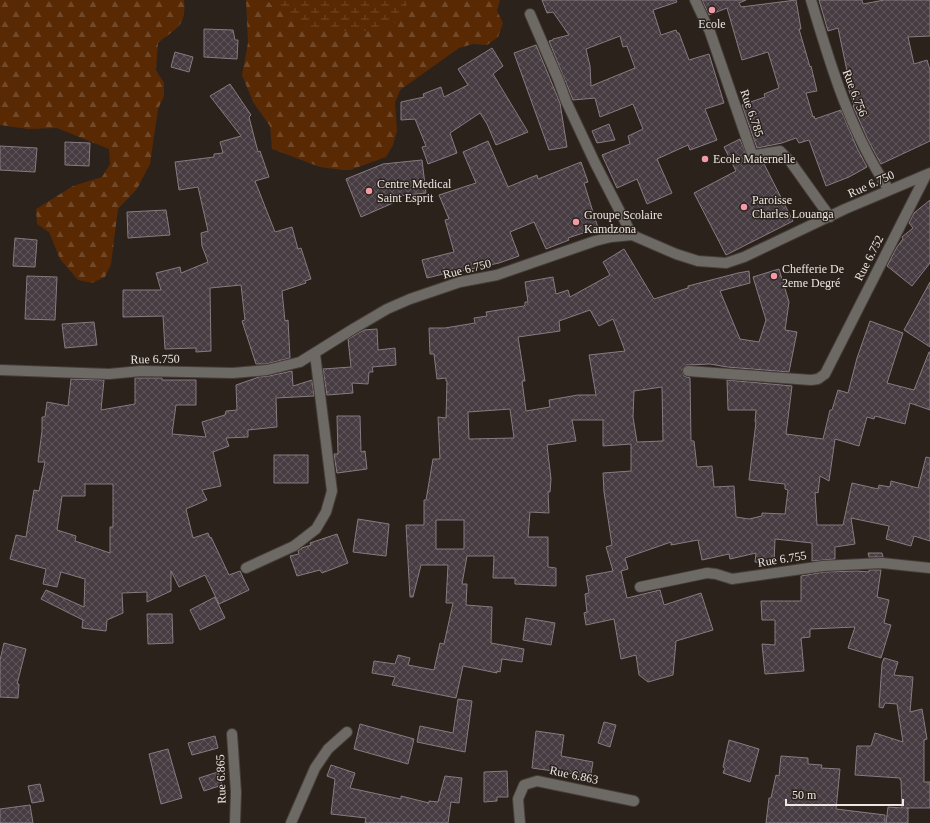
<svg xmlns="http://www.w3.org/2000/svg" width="930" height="823" font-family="'Times New Roman',serif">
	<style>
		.forest { fill: url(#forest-firs) }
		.wetland { fill: url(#wetland-marsh) }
		.building { fill: url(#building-cross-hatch); stroke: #877b81; fill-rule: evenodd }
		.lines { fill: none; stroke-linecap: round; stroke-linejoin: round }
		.minor-casing { stroke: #463d38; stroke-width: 12 }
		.minor { stroke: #6d6965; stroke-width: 10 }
		.poi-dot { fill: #f39aa7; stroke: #2b221c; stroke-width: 1.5 }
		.labels { text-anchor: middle; stroke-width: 3; stroke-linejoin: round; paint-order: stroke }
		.poi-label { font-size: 12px; fill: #ede6e3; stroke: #2b221c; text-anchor: start }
		.street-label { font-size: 12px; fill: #ede6e3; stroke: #2b221c }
	</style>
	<defs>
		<pattern id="forest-firs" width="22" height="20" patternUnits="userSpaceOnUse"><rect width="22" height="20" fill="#592904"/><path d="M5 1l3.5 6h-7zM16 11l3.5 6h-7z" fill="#714828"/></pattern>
		<pattern id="wetland-marsh" width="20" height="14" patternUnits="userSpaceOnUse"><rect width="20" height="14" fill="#592904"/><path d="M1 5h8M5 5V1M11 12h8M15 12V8" fill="none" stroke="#714828"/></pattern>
		<pattern id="building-cross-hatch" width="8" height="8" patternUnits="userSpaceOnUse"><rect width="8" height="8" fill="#463c42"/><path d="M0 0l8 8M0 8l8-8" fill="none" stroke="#61585d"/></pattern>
	</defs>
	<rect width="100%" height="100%" fill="#2b221c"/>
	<path class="forest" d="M 0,0 L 184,0 C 187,26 176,28 158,43 L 156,70 L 164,83 L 164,96 L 158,109 L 150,164 L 137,189 L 118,209 L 111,264 L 105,277 L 92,283 L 78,280 L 60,259 L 49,232 L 37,224 L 36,209 L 73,186 L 102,177 L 110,164 L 109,149 L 57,128 L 28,129 L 0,125 Z
		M 246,0 L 267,0 L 274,7 L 411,0 L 500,0 L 497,11 L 503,23 L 498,37 L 487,45 L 473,44 L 459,48 L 400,90 L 395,103 L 397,131 L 393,145 L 386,157 L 350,170 L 343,170 L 320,167 L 272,149 L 270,126 L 253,102 L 242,75 L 248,43 Z"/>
	<path class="wetland" d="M 267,0 L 411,0 L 408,1 L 403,17 L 386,29 L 355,32 L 307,27 L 274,7 Z"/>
	<path class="building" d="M 542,0 L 676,0 L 677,2 L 653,10 L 661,35 L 676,30 L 677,33 L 679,33 L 689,60 L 709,54 L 724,103 L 705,109 L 717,140 L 690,150 L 688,145 L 657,159 L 672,193 L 647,204 L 637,179 L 617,188 L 602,155 L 630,144 L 628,136 L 643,129 L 633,104 L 600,117 L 595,98 L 573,100 L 549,41 L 553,40 L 553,39 L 569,35 L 553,12 L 547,13 ZM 620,36 L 623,47 L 627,46 L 635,68 L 591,86 L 590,66 L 586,49 Z
		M 702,0 L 746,0 L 739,3 L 741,7 L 796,0 L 801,29 L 799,29 L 810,67 L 811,66 L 817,91 L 806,93 L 813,117 L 814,116 L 815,119 L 841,110 L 857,148 L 867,167 L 849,177 L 826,186 L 809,140 L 799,143 L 796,138 L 782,143 L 757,148 L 742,105 L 765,97 L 764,94 L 779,88 L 768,52 L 742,60 L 727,8 L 709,15 Z
		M 819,0 L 862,0 L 863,4 L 884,0 L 930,0 L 930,36 L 908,37 L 914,64 L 927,60 L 930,70 L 930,141 L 881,164 L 869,142 L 853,106 L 854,105 L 843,73 L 847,71 L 838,28 L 828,31 Z
		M 204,29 L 233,30 L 235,40 L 238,40 L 237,59 L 204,57 Z
		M 536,45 L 560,103 L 567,147 L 549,150 L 514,53 Z
		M 492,48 L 503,66 L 493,74 L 528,132 L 496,145 L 487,124 L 480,113 L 450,133 L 457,153 L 428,164 L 422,147 L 426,146 L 415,119 L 401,120 L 401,102 L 424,97 L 423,94 L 441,87 L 444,97 L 468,85 L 458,69 Z
		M 175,52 L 193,57 L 189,72 L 171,67 Z
		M 230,84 L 251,115 L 249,117 L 258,152 L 260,151 L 269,177 L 255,181 L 275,232 L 292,227 L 298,249 L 301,248 L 311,279 L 305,281 L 306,283 L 282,291 L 285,321 L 288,320 L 290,358 L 266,364 L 256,364 L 242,321 L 245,320 L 241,285 L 210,288 L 211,351 L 196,352 L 196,348 L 165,349 L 163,316 L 123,317 L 123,290 L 161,290 L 156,273 L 180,267 L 181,273 L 208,262 L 202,246 L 201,233 L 208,231 L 198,187 L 179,190 L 175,162 L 214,157 L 214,154 L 223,153 L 220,142 L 241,136 L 210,96 Z
		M 609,124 L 615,140 L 597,143 L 592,131 Z
		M 740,139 L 748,159 L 753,161 L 762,160 L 793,221 L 726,255 L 694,193 L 736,171 L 724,147 Z
		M 488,141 L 508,187 L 537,175 L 538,179 L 581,162 L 588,182 L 584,183 L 598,228 L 568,238 L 569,240 L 546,249 L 534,222 L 510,232 L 519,256 L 499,263 L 461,271 L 460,270 L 427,278 L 422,260 L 454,252 L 445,220 L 449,219 L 439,195 L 476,183 L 463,152 Z
		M 65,142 L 90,143 L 89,166 L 65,165 Z
		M 0,146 L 37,148 L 35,172 L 0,170 Z
		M 422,160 L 426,193 L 390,197 L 393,203 L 361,217 L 346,179 L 383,164 Z
		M 930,200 L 930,263 L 912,286 L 887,266 L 897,247 L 903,239 L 902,237 L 913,228 L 909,223 L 914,213 Z
		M 166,210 L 170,235 L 128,238 L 127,212 Z
		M 15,238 L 37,240 L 35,267 L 13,266 Z
		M 624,249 L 654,299 L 688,288 L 688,286 L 738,273 L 749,271 L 750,283 L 720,291 L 740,339 L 759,342 L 766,320 L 753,277 L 779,269 L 789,302 L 785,330 L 797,332 L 789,372 L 727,367 L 710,364 L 686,365 L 682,370 L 684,376 L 690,378 L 691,441 L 694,441 L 697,467 L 712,466 L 714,487 L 734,486 L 736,517 L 749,519 L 762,516 L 762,513 L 785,514 L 788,490 L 785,489 L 785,484 L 749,480 L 756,422 L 755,422 L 756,410 L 728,410 L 727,380 L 792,386 L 786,434 L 823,439 L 830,410 L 832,410 L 838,390 L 848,393 L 857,358 L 870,321 L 903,333 L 887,383 L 914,390 L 929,352 L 930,352 L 930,410 L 910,403 L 905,424 L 875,416 L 874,419 L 867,417 L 859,446 L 835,439 L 829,481 L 820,476 L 818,493 L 815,492 L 817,525 L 843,525 L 852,483 L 878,489 L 879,485 L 890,487 L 891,481 L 918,488 L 926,457 L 930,458 L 930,541 L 914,536 L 911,546 L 886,539 L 889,526 L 851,518 L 855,544 L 835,547 L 835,559 L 812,561 L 812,543 L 775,539 L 774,563 L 755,562 L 756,553 L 730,559 L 729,554 L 702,560 L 698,540 L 671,545 L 671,542 L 625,558 L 628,569 L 621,571 L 627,598 L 660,590 L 664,605 L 701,593 L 713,630 L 676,641 L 673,675 L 648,682 L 639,675 L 636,655 L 621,659 L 614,619 L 586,625 L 584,613 L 587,612 L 585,594 L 589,593 L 586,576 L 613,571 L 606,547 L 612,545 L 604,492 L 603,473 L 631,471 L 631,444 L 603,446 L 603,420 L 572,420 L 576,441 L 547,445 L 551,479 L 550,492 L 548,492 L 549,513 L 530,512 L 528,537 L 548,537 L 548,567 L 556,568 L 556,586 L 515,584 L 515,578 L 493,578 L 494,556 L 467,556 L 462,584 L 467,584 L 466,605 L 492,607 L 491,643 L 524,649 L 522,662 L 502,659 L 500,672 L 497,671 L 497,673 L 463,666 L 456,698 L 392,685 L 395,677 L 372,673 L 374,661 L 395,664 L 398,655 L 410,658 L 408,665 L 434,670 L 440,643 L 444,644 L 453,603 L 446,603 L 448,565 L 421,565 L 413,597 L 410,597 L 406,525 L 424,525 L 424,500 L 426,500 L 433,459 L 440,459 L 438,417 L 446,418 L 447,381 L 446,381 L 446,378 L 437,379 L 434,354 L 430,354 L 429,328 L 445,328 L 475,323 L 474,318 L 487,316 L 486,312 L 524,306 L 525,305 L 525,302 L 528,302 L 525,282 L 553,277 L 556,294 L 568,290 L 570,297 L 610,275 L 603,262 ZM 590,310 L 599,326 L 613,319 L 625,351 L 589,355 L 596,395 L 578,395 L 549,400 L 550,407 L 526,411 L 522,381 L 525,381 L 518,337 L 560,331 L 559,321 ZM 662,387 L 663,441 L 637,442 L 633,417 L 634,391 ZM 510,409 L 514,438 L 469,439 L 468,412 ZM 436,520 L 464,520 L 464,549 L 436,549 Z
		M 27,276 L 57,277 L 55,320 L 25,319 Z
		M 930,282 L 930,347 L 904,330 Z
		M 94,322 L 97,345 L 65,348 L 62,324 Z
		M 377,329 L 378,350 L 395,348 L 396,365 L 372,367 L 373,372 L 369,372 L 368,384 L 352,383 L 353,393 L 327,395 L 323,369 L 351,367 L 348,339 L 364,330 Z
		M 292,371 L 293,386 L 312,380 L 314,396 L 276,398 L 277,427 L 248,430 L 248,437 L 226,438 L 229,446 L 213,452 L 221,486 L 202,490 L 207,500 L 186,509 L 193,538 L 208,533 L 210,538 L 211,537 L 229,575 L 240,571 L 249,590 L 219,604 L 205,575 L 179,587 L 171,571 L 171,591 L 147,602 L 147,592 L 122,593 L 123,613 L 107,620 L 106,631 L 82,628 L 83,620 L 41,599 L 46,590 L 84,607 L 85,579 L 61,572 L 57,587 L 43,584 L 46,569 L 10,559 L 16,535 L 26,537 L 34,490 L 39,491 L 45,462 L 38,462 L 42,431 L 42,417 L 45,417 L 47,402 L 68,406 L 71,379 L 104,380 L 101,410 L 135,404 L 135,378 L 162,378 L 162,380 L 196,380 L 196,405 L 176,405 L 172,434 L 206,437 L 202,422 L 225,415 L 226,411 L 237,410 L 236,385 L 259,377 L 269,376 ZM 85,484 L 113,484 L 113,527 L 110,527 L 110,553 L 75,541 L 76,536 L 57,530 L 62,496 L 85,496 Z
		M 337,416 L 360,416 L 361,452 L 365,451 L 367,469 L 337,473 L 334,454 L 338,454 Z
		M 274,455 L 308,455 L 308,483 L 274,483 Z
		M 358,519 L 389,524 L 386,556 L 353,552 Z
		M 337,534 L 348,563 L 322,573 L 320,570 L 297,576 L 290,556 L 299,554 L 298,551 L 302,548 L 311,545 L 310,543 Z
		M 868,553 L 882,553 L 883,557 L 869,557 Z
		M 869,570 L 881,570 L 877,597 L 889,600 L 884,623 L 891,625 L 881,658 L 848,648 L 855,627 L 810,629 L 810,637 L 801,638 L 804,671 L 765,674 L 762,644 L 775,645 L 775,620 L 762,620 L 761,601 L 801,601 L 801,576 L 824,572 L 857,571 L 869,572 Z
		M 215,597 L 225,618 L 200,630 L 190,610 Z
		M 147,614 L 172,614 L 173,643 L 148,644 Z
		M 526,618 L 555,623 L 551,645 L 523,640 Z
		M 4,643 L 26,649 L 17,684 L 19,684 L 18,698 L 0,697 L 0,660 Z
		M 884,658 L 898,662 L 894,675 L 913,677 L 910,712 L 922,709 L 927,739 L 924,740 L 924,782 L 930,782 L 930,808 L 906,808 L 908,808 L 908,823 L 886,823 L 888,807 L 902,808 L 901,780 L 900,780 L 900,778 L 855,775 L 857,746 L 871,746 L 875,733 L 903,742 L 897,704 L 885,703 L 883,708 L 879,707 L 882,664 Z
		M 458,699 L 472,701 L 465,752 L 417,742 L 420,726 L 453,733 Z
		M 604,722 L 616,725 L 610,747 L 598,743 Z
		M 360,724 L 414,739 L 408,764 L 354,749 Z
		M 536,731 L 564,735 L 561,756 L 593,762 L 590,779 L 574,776 L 574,774 L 532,768 Z
		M 215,736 L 218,748 L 192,755 L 188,743 Z
		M 729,740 L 759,749 L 750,782 L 723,773 L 725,768 L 723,767 Z
		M 168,749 L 182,798 L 161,804 L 149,754 Z
		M 781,756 L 808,758 L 808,764 L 822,765 L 821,768 L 840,769 L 836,809 L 885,815 L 885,823 L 766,823 L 769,798 L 771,798 L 776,775 L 779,776 Z
		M 331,765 L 355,773 L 350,788 L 401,799 L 401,796 L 429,803 L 429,801 L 438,802 L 445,776 L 462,778 L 459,803 L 451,802 L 448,823 L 365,823 L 366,818 L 331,814 L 335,779 L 327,776 Z
		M 507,771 L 508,797 L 497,797 L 497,801 L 484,802 L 484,772 Z
		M 218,772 L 222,785 L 204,791 L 199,778 Z
		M 40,784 L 44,801 L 32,803 L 28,786 Z
		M 30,805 L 33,823 L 0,823 L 0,809 Z"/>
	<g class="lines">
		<g class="minor-casing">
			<path id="minor" d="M 695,0 L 710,32 L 752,154 L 755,155 L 780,151 L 790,161 L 830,217
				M 811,0 C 831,67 850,131 889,190
				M 530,14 L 558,79 L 566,101 L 595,163 L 632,235
				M 0,370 L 109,374 L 141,371 L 233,373 L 267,370 L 300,362 L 353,329 L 387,309 L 410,299 L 460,282 L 497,275 L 595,241 L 611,237 L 632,235 L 676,254 L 698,261 L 726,263 L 744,257 L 845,209 L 930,173
				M 688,371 L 811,380 L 818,379 L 825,374 L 926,175
				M 246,568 L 294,546 L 316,529 L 326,512 L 332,491 L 315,354
				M 640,587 L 707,573 L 716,574 L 732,579 L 823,566 L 882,563 L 930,568
				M 232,734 L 236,792 L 235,823
				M 291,823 L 315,768 L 328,749 L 347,732
				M 520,823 L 518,799 L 524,785 L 537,781 L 634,801"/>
		</g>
		<use href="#minor" class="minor"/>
	</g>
	<g class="poi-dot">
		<circle cx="712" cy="10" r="4"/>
		<circle cx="705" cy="159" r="4"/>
		<circle cx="369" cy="191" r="4"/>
		<circle cx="744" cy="207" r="4"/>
		<circle cx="576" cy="222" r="4"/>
		<circle cx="774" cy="276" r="4"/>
	</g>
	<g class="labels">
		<g class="poi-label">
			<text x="712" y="28" text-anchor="middle">Ecole</text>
			<text x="713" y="163">Ecole Maternelle</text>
			<text x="377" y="188">Centre Medical<tspan x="377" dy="14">Saint Esprit</tspan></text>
			<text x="752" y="204">Paroisse<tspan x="752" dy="14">Charles Louanga</tspan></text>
			<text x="584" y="219">Groupe Scolaire<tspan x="584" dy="14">Kamdzona</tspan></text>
			<text x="782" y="273">Chefferie De<tspan x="782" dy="14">2eme Degré</tspan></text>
		</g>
		<g class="street-label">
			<text transform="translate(855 93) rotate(69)" y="4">Rue 6.756</text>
			<text transform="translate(752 113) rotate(71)" y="4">Rue 6.785</text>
			<text transform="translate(871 184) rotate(-24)" y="4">Rue 6.750</text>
			<text transform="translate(869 258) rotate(-63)" y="4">Rue 6.752</text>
			<text transform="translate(467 269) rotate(-14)" y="4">Rue 6.750</text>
			<text transform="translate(155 359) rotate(-1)" y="4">Rue 6.750</text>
			<text transform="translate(782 559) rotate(-9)" y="4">Rue 6.755</text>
			<text transform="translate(574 775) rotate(12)" y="4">Rue 6.863</text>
			<text transform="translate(221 779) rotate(-92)" y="4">Rue 6.865</text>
		</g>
	</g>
	<path d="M786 799v6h117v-6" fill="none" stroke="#ede6e3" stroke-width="2"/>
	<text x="792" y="799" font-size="12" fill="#ede6e3" stroke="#2b221c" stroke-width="3" paint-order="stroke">50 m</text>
</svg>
